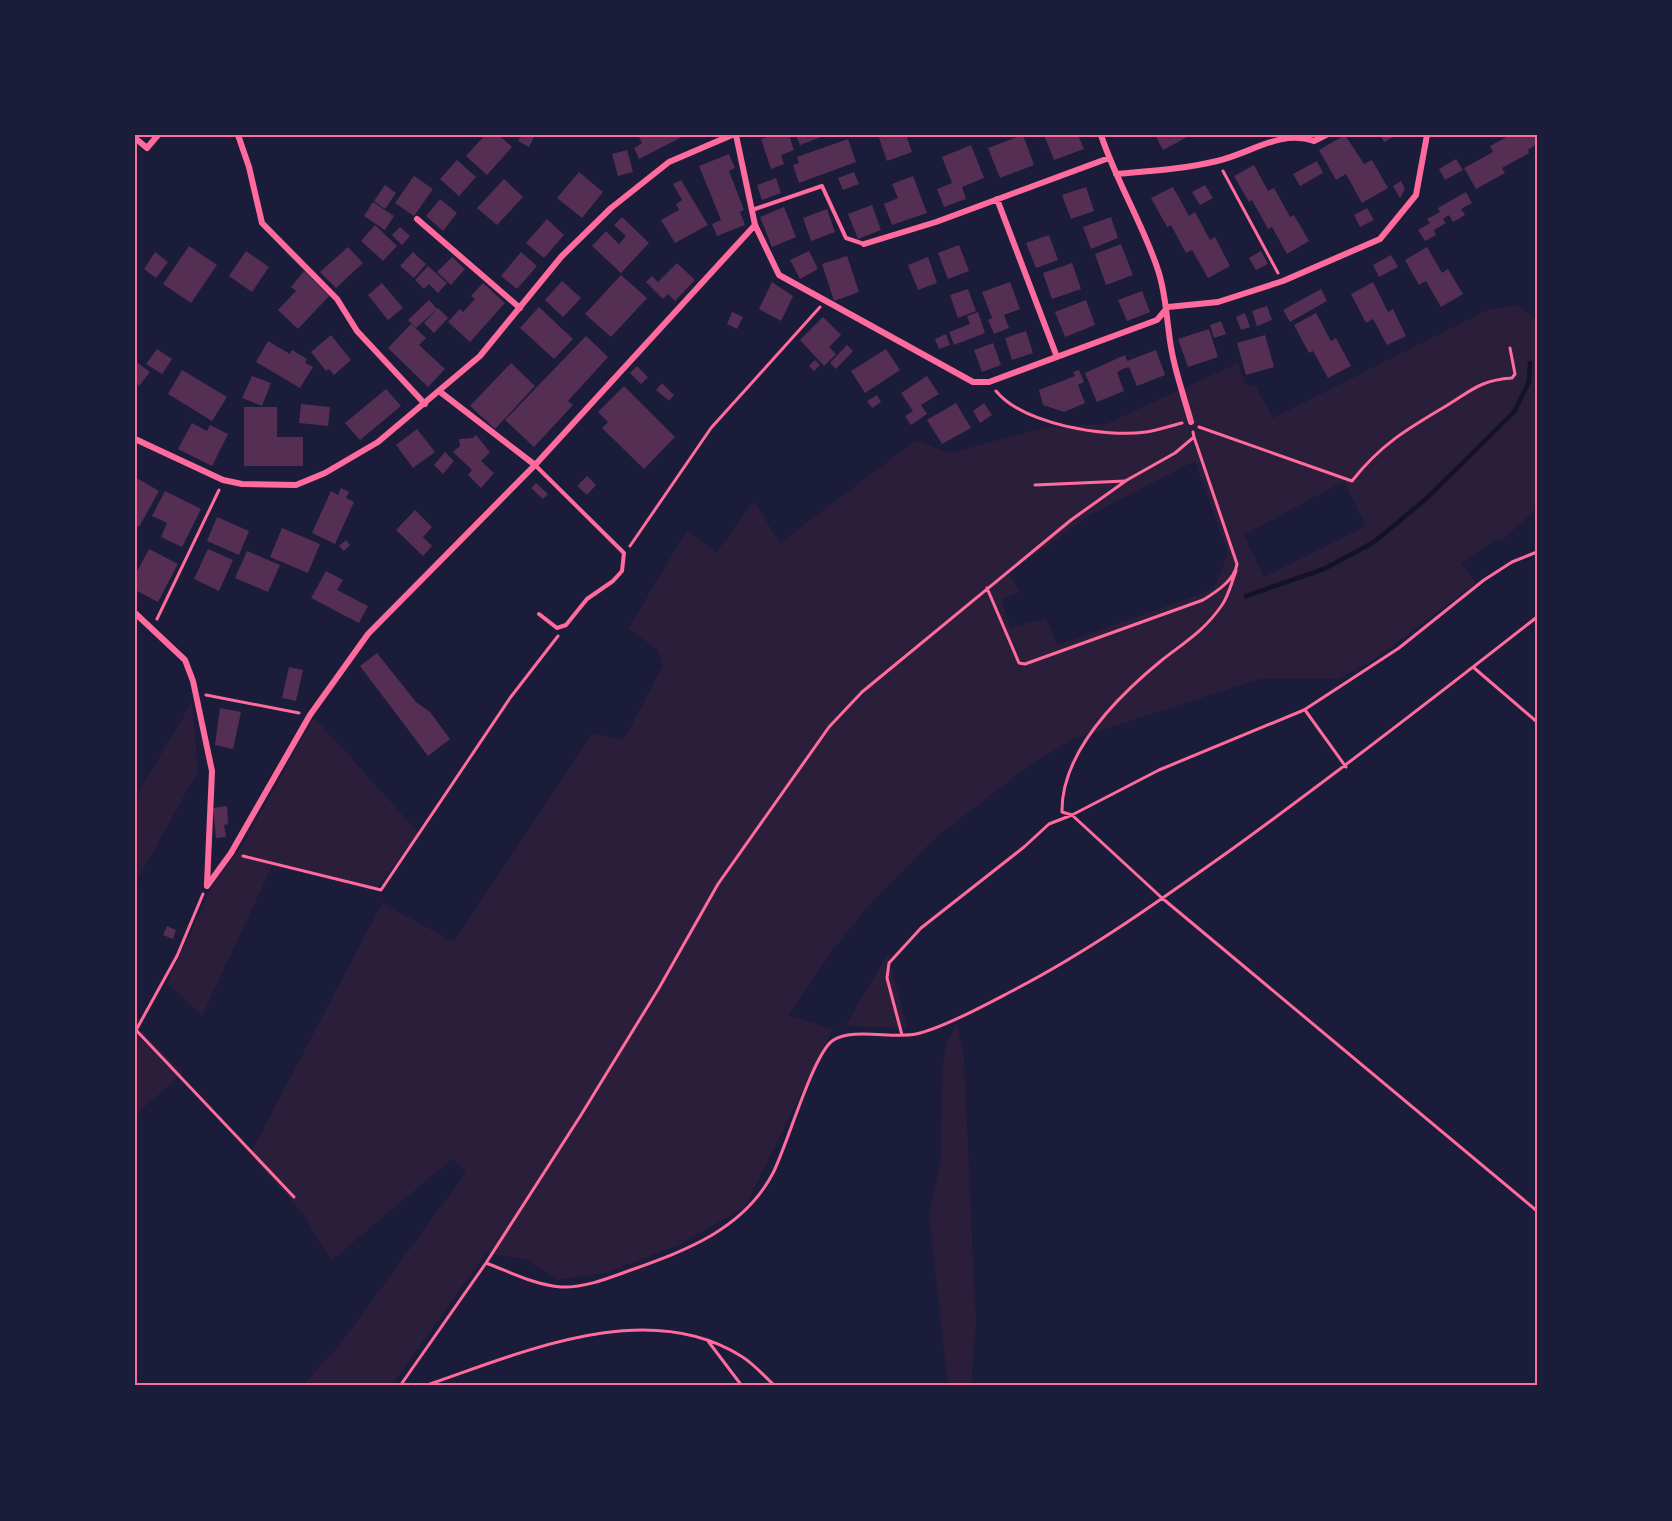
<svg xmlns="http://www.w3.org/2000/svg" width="1672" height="1521" font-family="'Nunito Sans',sans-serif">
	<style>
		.green { fill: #2a1e3b; fill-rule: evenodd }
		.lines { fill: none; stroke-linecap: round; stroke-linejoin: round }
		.stream { stroke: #12122b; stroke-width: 4.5 }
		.building { fill: #542f53 }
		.path { stroke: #ff6b9d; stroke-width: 3 }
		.service { stroke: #ff6b9d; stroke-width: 4 }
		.minor { stroke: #ff6b9d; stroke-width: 6 }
		.neatline { fill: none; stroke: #ff6b9d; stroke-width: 2 }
	</style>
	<rect width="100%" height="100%" fill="#1b1b3a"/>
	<path class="green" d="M 1517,305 L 1537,320 L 1537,508 L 1503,540 L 1496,539 L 1461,564 L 1476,583 L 1374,660 L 1338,679 L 1260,679 L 1071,740 L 1023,770 L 933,840 L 871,903 L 831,952 L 789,1015 L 833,1029 L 745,1207 L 679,1245 L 605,1273 L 557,1280 L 529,1260 L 486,1253 L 391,1386 L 302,1386 L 338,1347 L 466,1172 L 453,1158 L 331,1261 L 303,1214 L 250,1154 L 382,903 L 454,942 L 593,733 L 624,740 L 663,665 L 658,650 L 628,629 L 687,530 L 716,553 L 754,501 L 780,543 L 916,440 L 950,453 L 1046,427 L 1106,424 L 1238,363 L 1245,384 L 1255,385 L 1273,418 L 1487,310 ZM 1195,461 L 1228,553 L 1214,589 L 1058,645 L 1046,618 L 1010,628 L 1002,599 L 1020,592 L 1009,573 L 1090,515 ZM 1344,481 L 1366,526 L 1264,577 L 1244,535 Z
		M 192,702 L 198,771 L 135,884 L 135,798 Z
		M 314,717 L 419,833 L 375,890 L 273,864 L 202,1016 L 167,983 L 211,888 L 243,844 Z
		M 888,954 L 907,1028 L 845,1026 Z
		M 957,1024 L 964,1059 L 976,1325 L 971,1386 L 948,1386 L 929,1214 L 941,1160 L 942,1070 L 946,1042 Z
		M 142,1031 L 183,1073 L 135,1115 L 135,1041 Z"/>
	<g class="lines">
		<path class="stream" d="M 1246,596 L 1324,569 L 1374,542 L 1427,498 L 1514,412 L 1529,382 L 1530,363"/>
	</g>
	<path class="building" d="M 485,135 L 499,135 L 512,147 L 487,175 L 466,156 Z
		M 522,135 L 535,135 L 529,147 L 518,141 Z
		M 638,135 L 678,135 L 680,138 L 639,159 L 634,148 L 642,143 Z
		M 772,135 L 789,135 L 794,150 L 781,155 L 784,164 L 771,169 L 761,139 Z
		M 796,135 L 820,135 L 821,137 L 800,145 Z
		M 878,135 L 906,135 L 912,152 L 887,161 Z
		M 1023,135 L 1034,165 L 1000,178 L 988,148 Z
		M 1044,135 L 1078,135 L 1084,149 L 1054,160 Z
		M 1155,135 L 1191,135 L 1163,150 Z
		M 1345,135 L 1364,164 L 1372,160 L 1388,188 L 1362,203 L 1346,174 L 1336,180 L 1319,150 Z
		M 1380,135 L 1397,135 L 1384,142 Z
		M 1510,135 L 1537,135 L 1537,144 L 1528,150 L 1529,153 L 1502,168 L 1505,173 L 1476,189 L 1464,168 L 1493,152 L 1490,146 Z
		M 848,139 L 856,162 L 799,183 L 793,165 L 799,163 L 797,157 Z
		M 971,145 L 984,178 L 962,187 L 966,199 L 944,207 L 937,189 L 952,183 L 942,157 Z
		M 627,150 L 633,172 L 618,176 L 612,154 Z
		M 729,154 L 735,168 L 729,171 L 744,210 L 740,212 L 745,225 L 717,236 L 712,224 L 721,220 L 699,166 Z
		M 1456,159 L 1463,170 L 1445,180 L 1439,169 Z
		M 457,160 L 476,177 L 459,196 L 440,179 Z
		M 1317,161 L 1323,173 L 1300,186 L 1293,174 Z
		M 1254,165 L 1268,191 L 1274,188 L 1290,217 L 1294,215 L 1309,241 L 1287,254 L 1272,227 L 1268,229 L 1252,200 L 1249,202 L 1234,176 Z
		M 579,172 L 603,192 L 582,218 L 557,198 Z
		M 854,172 L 859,184 L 843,190 L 838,178 Z
		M 414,176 L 433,189 L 414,216 L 395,203 Z
		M 913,176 L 927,213 L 892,225 L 884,204 L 898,198 L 892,184 Z
		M 776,178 L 781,193 L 762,200 L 757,185 Z
		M 504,179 L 523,197 L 497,225 L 477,208 Z
		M 681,180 L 708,225 L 675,243 L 661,220 L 679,210 L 676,204 L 682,200 L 673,184 Z
		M 1401,181 L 1405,189 L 1400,198 L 1393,186 Z
		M 385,185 L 396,193 L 385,209 L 374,201 Z
		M 1205,185 L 1213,198 L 1200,205 L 1192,192 Z
		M 1086,187 L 1094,211 L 1071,219 L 1062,195 Z
		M 1173,187 L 1189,216 L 1195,212 L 1210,240 L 1215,237 L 1230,266 L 1208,278 L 1192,250 L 1186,253 L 1171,225 L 1167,227 L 1151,198 Z
		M 1466,192 L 1472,203 L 1461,209 L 1465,215 L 1453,222 L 1449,215 L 1443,219 L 1446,223 L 1434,230 L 1436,235 L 1425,241 L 1418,230 L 1430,223 L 1427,219 L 1440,212 L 1438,208 Z
		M 440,199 L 457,213 L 443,231 L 426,216 Z
		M 373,202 L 394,216 L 385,230 L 364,216 Z
		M 872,205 L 881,230 L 858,239 L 848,214 Z
		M 784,207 L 796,237 L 772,247 L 760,217 Z
		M 1367,208 L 1374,220 L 1360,227 L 1354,215 Z
		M 827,209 L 835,232 L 811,241 L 803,218 Z
		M 622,217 L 649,243 L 621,273 L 592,246 L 606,231 L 619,244 L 626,236 L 614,225 Z
		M 1111,217 L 1118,238 L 1091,249 L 1083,227 Z
		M 547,219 L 564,235 L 544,258 L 526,243 Z
		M 375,225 L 397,246 L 383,261 L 361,241 Z
		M 400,227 L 410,236 L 402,245 L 392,235 Z
		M 1049,235 L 1058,260 L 1036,268 L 1026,243 Z
		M 1121,244 L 1133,275 L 1106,285 L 1095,254 Z
		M 959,245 L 969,271 L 948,279 L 938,253 Z
		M 189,246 L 217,265 L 191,303 L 163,284 Z
		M 348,247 L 363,263 L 336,288 L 320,272 Z
		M 1427,247 L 1442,273 L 1448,269 L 1463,294 L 1441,307 L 1426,281 L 1419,285 L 1405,260 Z
		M 246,251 L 269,267 L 252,292 L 229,276 Z
		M 809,251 L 818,269 L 800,279 L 790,260 Z
		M 1261,251 L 1268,264 L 1256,270 L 1249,258 Z
		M 155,252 L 168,262 L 156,278 L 144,269 Z
		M 413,252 L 426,264 L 414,278 L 400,266 Z
		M 521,252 L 537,266 L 517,289 L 501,276 Z
		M 1391,255 L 1398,267 L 1379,277 L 1373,265 Z
		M 847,256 L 859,292 L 834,301 L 822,264 Z
		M 452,257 L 465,269 L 451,285 L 437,272 Z
		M 928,257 L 937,283 L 918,290 L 908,265 Z
		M 677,263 L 695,280 L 675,301 L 668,294 L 663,299 L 646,282 L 652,276 L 658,282 Z
		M 1072,263 L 1081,289 L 1052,299 L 1043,273 Z
		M 428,266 L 447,283 L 438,293 L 429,284 L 424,289 L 415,280 Z
		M 304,271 L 329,296 L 298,329 L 278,310 L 296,291 L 291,287 Z
		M 621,275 L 647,298 L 611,337 L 585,314 Z
		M 562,281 L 581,298 L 563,317 L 545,300 Z
		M 772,282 L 793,296 L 781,321 L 759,309 Z
		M 1010,282 L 1020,309 L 1004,315 L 1009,328 L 994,334 L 988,320 L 992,318 L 982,292 Z
		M 1373,282 L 1388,312 L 1393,309 L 1406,336 L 1387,345 L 1373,319 L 1366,323 L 1351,294 Z
		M 382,283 L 403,308 L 388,320 L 368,295 Z
		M 483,283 L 505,303 L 470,342 L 448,322 L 460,309 L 463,312 L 475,299 L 471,296 Z
		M 968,289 L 976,311 L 958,318 L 950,295 Z
		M 1321,289 L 1327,301 L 1290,322 L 1283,310 Z
		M 1142,291 L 1150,312 L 1127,321 L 1118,300 Z
		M 429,300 L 437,309 L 416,328 L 408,320 Z
		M 1086,300 L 1095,325 L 1065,337 L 1055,312 Z
		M 1267,306 L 1272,320 L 1257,326 L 1252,311 Z
		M 539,307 L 573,339 L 554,359 L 520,328 Z
		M 438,308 L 448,318 L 434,333 L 424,323 Z
		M 732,312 L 743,317 L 737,329 L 727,324 Z
		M 978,312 L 985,333 L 954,345 L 949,332 L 970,324 L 967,316 Z
		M 1245,313 L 1250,327 L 1241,330 L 1236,317 Z
		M 1316,313 L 1331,341 L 1336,338 L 1351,366 L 1328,378 L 1313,351 L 1309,353 L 1294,325 Z
		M 823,317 L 841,335 L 829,347 L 836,354 L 824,366 L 800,340 Z
		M 1221,321 L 1226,334 L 1214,338 L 1210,325 Z
		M 411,324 L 426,338 L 419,345 L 445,369 L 428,387 L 388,348 Z
		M 1209,329 L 1218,357 L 1188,367 L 1178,339 Z
		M 1026,331 L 1033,353 L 1012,360 L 1005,338 Z
		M 946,334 L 950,345 L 939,349 L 935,339 Z
		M 331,335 L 351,360 L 334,375 L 329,369 L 326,371 L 311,352 Z
		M 1265,335 L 1274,367 L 1246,375 L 1237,343 Z
		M 586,336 L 608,357 L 568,401 L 573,405 L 534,447 L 505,420 Z
		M 268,341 L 290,354 L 292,350 L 307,359 L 305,363 L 313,367 L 300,388 L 256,362 Z
		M 993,343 L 1001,365 L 982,372 L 974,350 Z
		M 847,345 L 853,351 L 836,369 L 830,363 Z
		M 157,349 L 172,359 L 162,374 L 146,364 Z
		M 886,349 L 900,370 L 865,393 L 851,371 Z
		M 1156,350 L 1165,375 L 1137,386 L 1129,367 L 1123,369 L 1117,372 L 1124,391 L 1097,402 L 1085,373 L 1125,355 L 1127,361 Z
		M 815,360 L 820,365 L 814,371 L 809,366 Z
		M 135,361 L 150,372 L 139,386 L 135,382 Z
		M 511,363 L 535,386 L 495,429 L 470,406 Z
		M 637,366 L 648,377 L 641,384 L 630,373 Z
		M 182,370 L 227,397 L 212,421 L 168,394 Z
		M 1079,370 L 1084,382 L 1078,385 L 1085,403 L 1064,412 L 1043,405 L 1039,390 L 1075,376 L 1073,372 Z
		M 252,376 L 271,383 L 262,406 L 242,398 Z
		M 927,376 L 939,394 L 921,405 L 927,414 L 911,425 L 905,416 L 913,411 L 901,393 Z
		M 662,383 L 674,395 L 669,401 L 656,390 Z
		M 624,386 L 675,437 L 644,469 L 602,428 L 608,422 L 598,412 Z
		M 386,389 L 401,406 L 360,440 L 345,423 Z
		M 877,395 L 881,402 L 872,408 L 867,401 Z
		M 956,403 L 971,428 L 942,444 L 927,420 Z
		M 984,403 L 992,415 L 980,423 L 973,411 Z
		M 301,404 L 330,407 L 328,426 L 299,423 Z
		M 244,407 L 277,407 L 277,437 L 303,437 L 303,466 L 244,466 Z
		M 192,423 L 207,431 L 210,425 L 228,434 L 212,466 L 178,449 Z
		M 417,429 L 435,452 L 413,468 L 396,445 Z
		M 476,435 L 490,452 L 481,461 L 494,473 L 481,488 L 468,475 L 472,470 L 453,452 L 460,446 L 459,439 L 473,438 Z
		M 445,452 L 454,461 L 443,474 L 434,465 Z
		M 587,476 L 596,485 L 587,495 L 577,486 Z
		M 135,477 L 159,491 L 139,527 L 135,525 Z
		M 536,483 L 548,494 L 543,499 L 531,488 Z
		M 341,488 L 349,492 L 346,498 L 354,502 L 335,544 L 312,533 L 331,491 L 338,495 Z
		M 165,491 L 201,509 L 182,547 L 161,537 L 167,523 L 152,516 Z
		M 415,510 L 432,527 L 423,537 L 432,546 L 423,556 L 396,530 Z
		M 217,517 L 249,531 L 239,555 L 207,541 Z
		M 282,528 L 320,544 L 308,573 L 270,557 Z
		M 346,540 L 350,545 L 344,551 L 339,546 Z
		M 149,549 L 178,564 L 158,602 L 135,590 L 135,575 Z
		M 208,549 L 233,560 L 219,591 L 194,579 Z
		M 247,551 L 280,565 L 268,592 L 235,578 Z
		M 326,571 L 343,580 L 337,590 L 368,606 L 359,623 L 311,598 Z
		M 377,653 L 416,702 L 430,712 L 450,739 L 428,756 L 360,666 Z
		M 289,667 L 303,670 L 296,701 L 282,698 Z
		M 220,708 L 241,712 L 233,749 L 215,745 Z
		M 227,806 L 228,824 L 224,825 L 226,837 L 216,838 L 213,808 Z
		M 167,926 L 176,930 L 173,939 L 163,935 Z"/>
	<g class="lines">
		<path class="path" d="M 1223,171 L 1278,273
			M 996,391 C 1023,424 1105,438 1146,432 C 1158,430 1170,426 1182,423
			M 1199,427 L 1352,481 C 1380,445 1407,429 1446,406 C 1471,391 1480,380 1512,378 L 1515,374 L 1510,348
			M 1035,485 L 1125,481
			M 630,546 L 711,428 L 820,307
			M 1236,571 C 1232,581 1229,595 1222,605 C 1205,630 1185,642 1162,660 C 1118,696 1061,752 1062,812 L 1072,815 L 1162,898 L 1537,1211
			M 987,588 L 1019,663 L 1025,664 L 1203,600 C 1216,592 1235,580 1237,564 L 1194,437
			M 157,619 L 219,490
			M 1473,667 L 1537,722
			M 206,695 L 299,713
			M 1305,710 L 1346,767
			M 243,856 L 381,890 L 510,698 L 558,636
			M 136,1030 L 294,1197
			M 135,1032 L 177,956 L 203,894
			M 902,1035 L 887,978 L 889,963 L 921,928 L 1024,847 L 1049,824 L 1072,815 L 1159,770 L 1304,710 L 1399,648 L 1484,580 L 1512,562 L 1537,552
			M 486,1263 C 510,1272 535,1285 561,1287 C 585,1288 609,1278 631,1270 C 687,1250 744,1229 773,1173 C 787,1146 812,1057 832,1041 C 851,1027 893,1039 916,1034 C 943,1028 987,1004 1012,991 C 1088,952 1159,901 1228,852 C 1333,776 1435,697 1537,617
			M 708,1341 L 742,1386
			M 400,1386 L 486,1263 L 581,1115 L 659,988 L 718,884 L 829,727 L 862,692 L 1071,520 L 1127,480 L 1175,453 L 1194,437 L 1193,432
			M 424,1386 C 519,1354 645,1296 741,1356 C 753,1363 764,1376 775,1386"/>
		<path class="service" d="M 752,210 L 822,186 L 846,238 L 864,244
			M 535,465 L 624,553 L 622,571 L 613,581 L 587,599 L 566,625 L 557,628 L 539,614"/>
		<path class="minor" d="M 238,135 L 249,167 L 262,223 L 337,299 L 357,331 L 425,404
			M 736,135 L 755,225 L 779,275 L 973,382 L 989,382 L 1157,320 L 1168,307 L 1218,302 L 1283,281 L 1380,239 L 1416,195 L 1427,135
			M 1101,135 C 1116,181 1143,224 1158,270 C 1165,291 1166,311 1169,333 C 1172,363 1183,393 1191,422
			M 135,138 L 147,148 L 158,135
			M 1116,174 C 1150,171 1184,169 1217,161 C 1249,154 1281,129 1314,141 L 1326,135
			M 997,199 L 1057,357
			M 417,219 L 520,308
			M 864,244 L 936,222 L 1109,158
			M 439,391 L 535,465
			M 135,439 L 223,480 L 242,484 L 296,485 L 325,473 L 378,442 L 480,356 L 561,257 L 611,208 L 669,162 L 732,135
			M 135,613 L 185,660 L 193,681 L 212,771 L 207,884
			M 207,886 L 231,853 L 310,715 L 368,634 L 535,465 L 755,225"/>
	</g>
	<rect width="1672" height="1521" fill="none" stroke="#1b1b3a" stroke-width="273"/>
	<rect x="136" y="136" width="1400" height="1248" class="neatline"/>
</svg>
